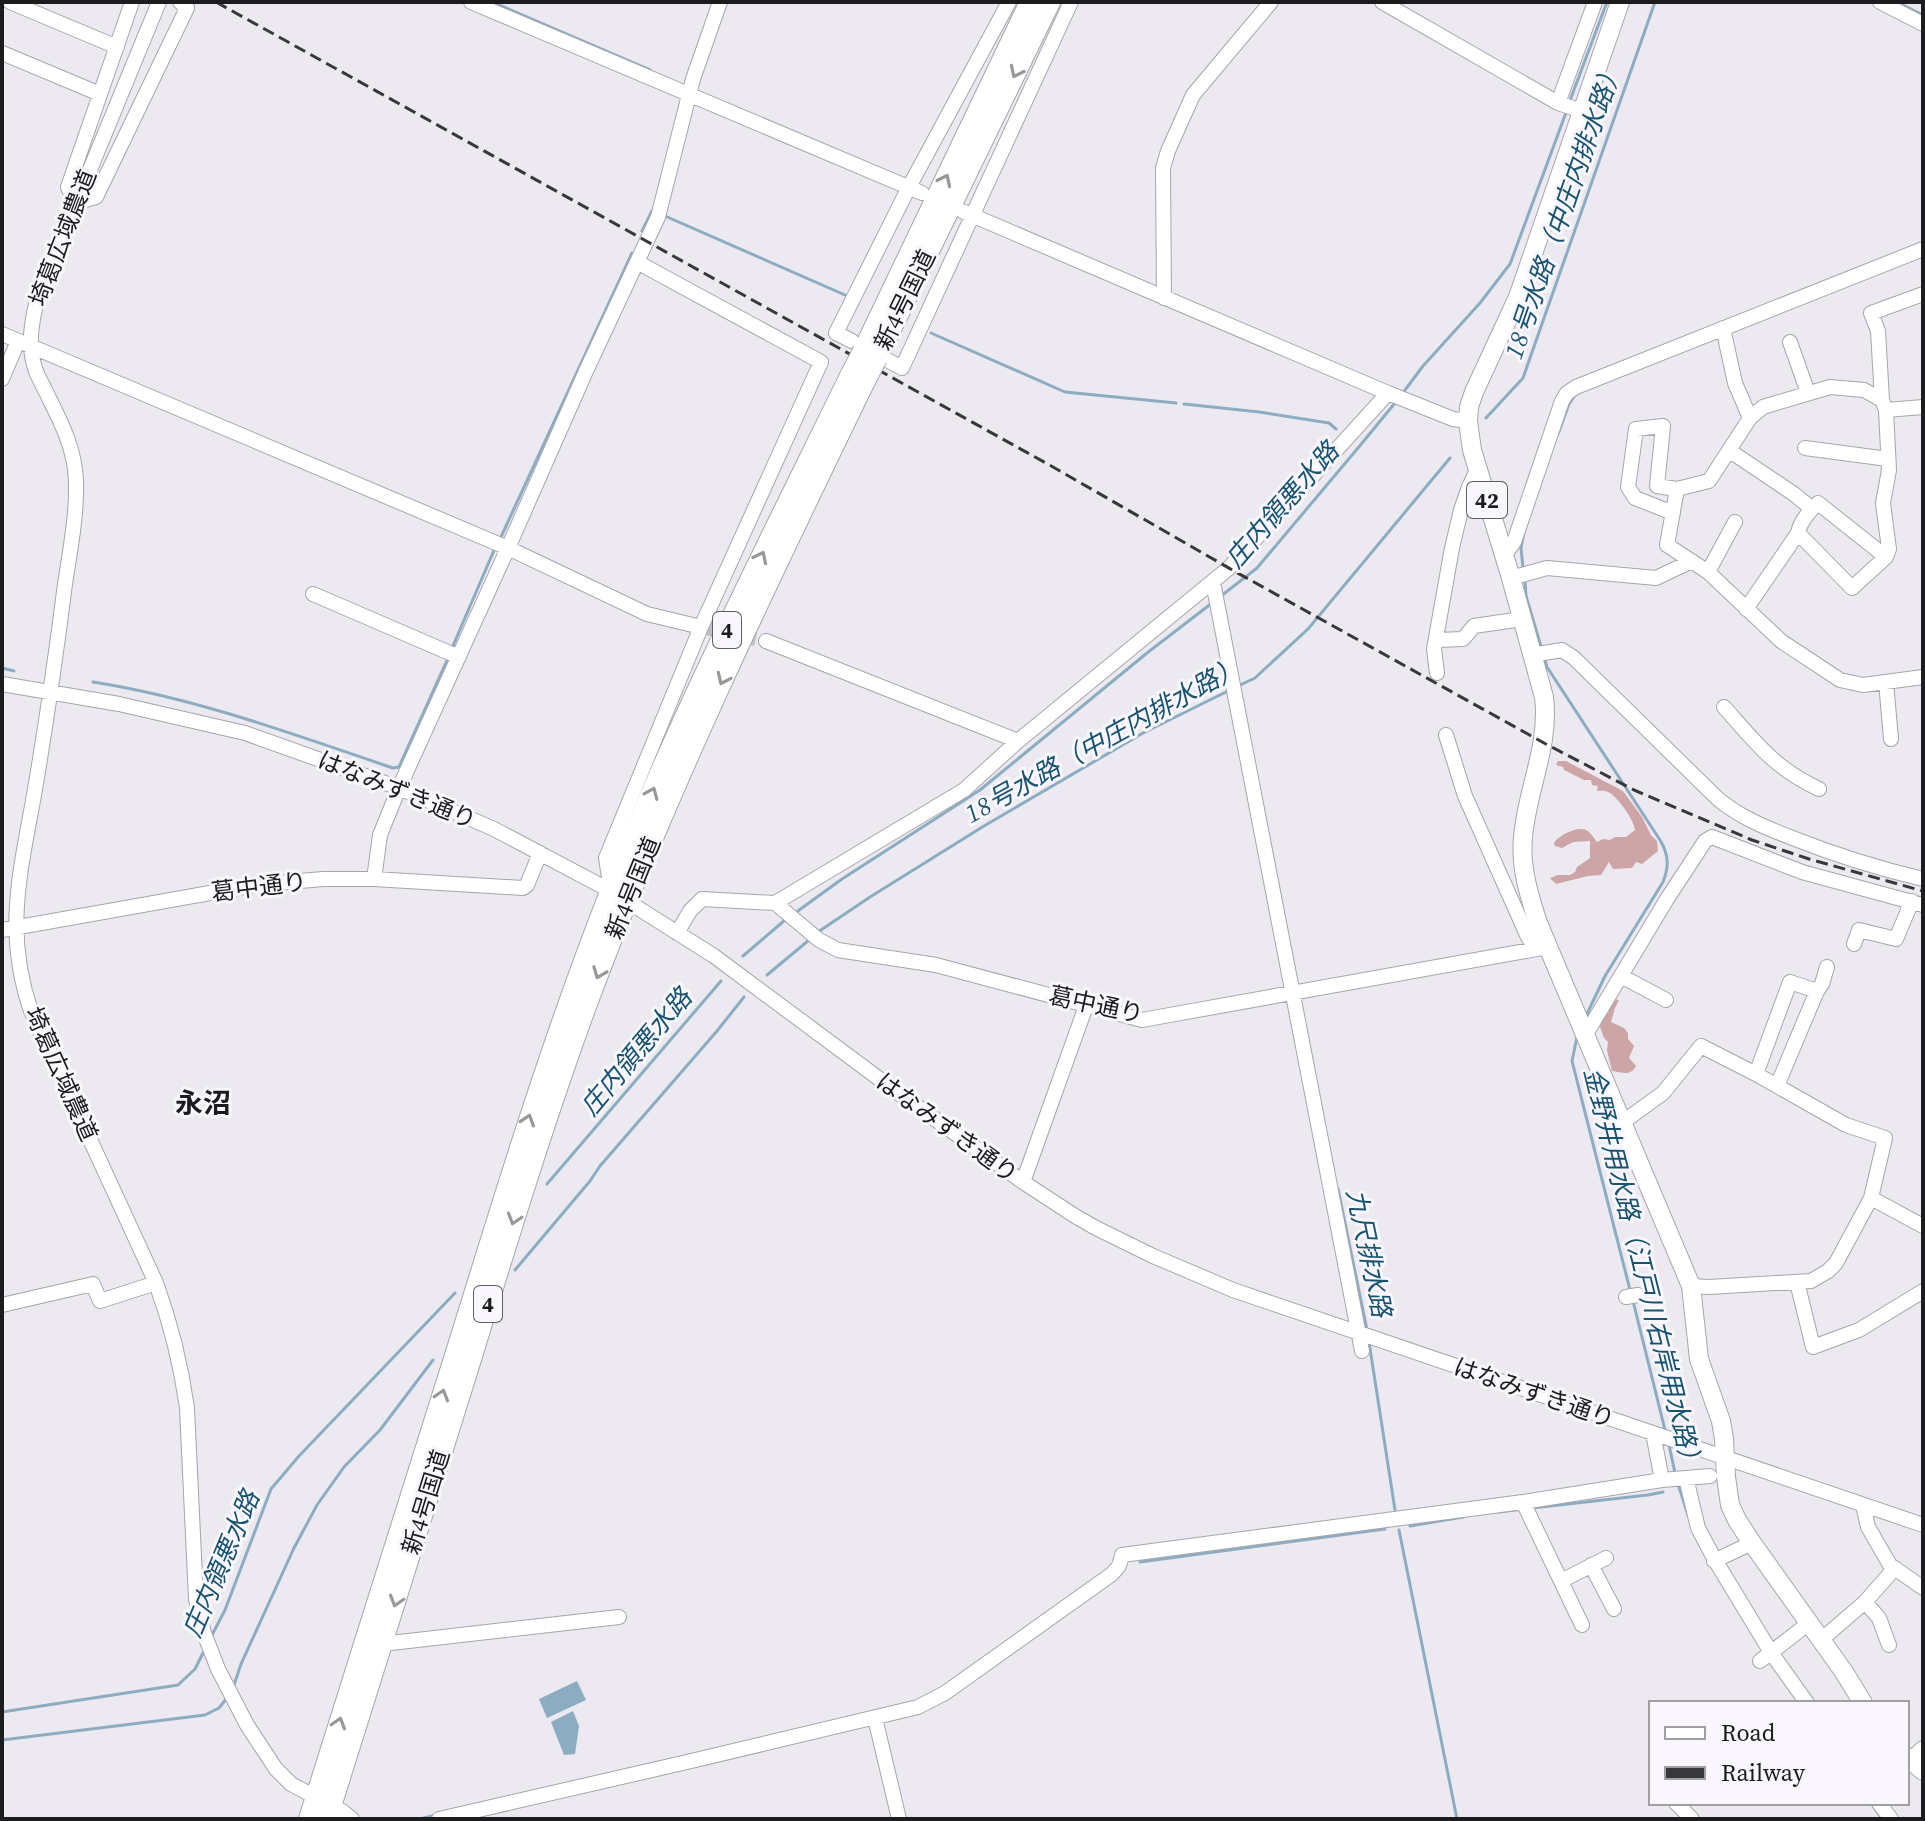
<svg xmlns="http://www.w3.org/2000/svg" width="1925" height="1821" font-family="'Source Serif 4','Noto Sans JP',serif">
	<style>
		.forest { fill: #cda5a7 }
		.water { fill: #8cadc1 }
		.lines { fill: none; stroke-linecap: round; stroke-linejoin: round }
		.stream { stroke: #8cadc1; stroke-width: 3 }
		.minor-tunnel { stroke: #c2c0c6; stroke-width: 14; stroke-dasharray: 14 7; stroke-linecap: butt }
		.minor-casing { stroke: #a7a5ab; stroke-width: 16 }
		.major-casing { stroke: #a7a5ab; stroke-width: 20 }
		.highway-casing { stroke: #a7a5ab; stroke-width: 22 }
		.minor { stroke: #fff; stroke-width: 14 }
		.major { stroke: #fff; stroke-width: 18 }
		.highway { stroke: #fff; stroke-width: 20 }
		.rail { stroke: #383739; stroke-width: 3; stroke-dasharray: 12 6; stroke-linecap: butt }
		.highway-bridge-casing { stroke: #a7a5ab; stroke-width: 22; stroke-linecap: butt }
		.highway-bridge { stroke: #fff; stroke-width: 20 }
		.oneway { stroke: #999899 }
		.labels { text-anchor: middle; stroke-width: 6; stroke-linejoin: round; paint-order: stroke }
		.shield { fill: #f9f7fd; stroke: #5e5d60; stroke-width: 2 }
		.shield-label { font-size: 22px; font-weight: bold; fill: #1c1b1d }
		.street-label { font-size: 24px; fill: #1c1b1d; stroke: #f9f7fd }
		.water-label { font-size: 26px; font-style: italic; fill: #175370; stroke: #f9f7fd }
		.quarter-label { font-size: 28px; font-weight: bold; fill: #1c1b1d; stroke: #f9f7fd }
	</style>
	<rect width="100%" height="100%" fill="#ece9f0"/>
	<path class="forest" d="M 1558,761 L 1566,761 L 1623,791 L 1642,817 L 1651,835 L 1657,841 L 1658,851 L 1642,864 L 1636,862 L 1632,868 L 1613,869 L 1609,862 L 1601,875 L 1588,876 L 1556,884 L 1550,878 L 1558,875 L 1570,875 L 1575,872 L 1577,867 L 1590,858 L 1590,841 L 1573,842 L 1562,848 L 1555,846 L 1554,843 C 1558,836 1574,828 1582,829 C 1589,829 1593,837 1597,842 L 1603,839 L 1610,840 L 1615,837 L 1626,837 L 1635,830 C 1634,820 1619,799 1610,793 C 1604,790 1603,791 1597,791 L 1598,786 L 1592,785 L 1591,780 L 1584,780 L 1564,770 L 1563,767 L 1556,765 Z
		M 1615,999 L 1619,1000 L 1615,1008 L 1611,1022 L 1624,1028 L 1628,1033 L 1628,1039 L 1634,1046 L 1629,1058 L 1636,1066 C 1630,1077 1622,1072 1612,1071 L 1607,1050 L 1608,1042 L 1604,1038 L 1600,1027 L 1602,1019 L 1609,1012 L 1609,1007 Z"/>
	<path class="water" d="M 577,1681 L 586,1700 L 547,1718 L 539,1699 Z
		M 573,1711 L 579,1726 L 575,1754 L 564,1755 L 551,1722 Z"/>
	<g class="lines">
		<path class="stream" d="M 492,2 L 650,70
			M 1897,2 L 1923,15
			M 1569,103 L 1607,2
			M 665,216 L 845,295
			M 642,231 L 652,211
			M 931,333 L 1065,392 L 1176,403
			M 1402,394 L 1423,366 L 1480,303 L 1510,264 L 1567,110
			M 1184,404 L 1259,412 L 1329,423 L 1336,429
			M 1486,418 L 1523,378 L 1655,2
			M 1558,434 L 1569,404 L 1576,394
			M 500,539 L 632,253
			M 1523,568 L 1521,548 L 1524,532
			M 1525,580 L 1526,596 L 1542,650
			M 1221,596 L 1257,568 L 1358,448 L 1395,403
			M 452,648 L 495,548
			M 1544,657 L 1547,667 L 1660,840 C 1669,855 1669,867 1663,882 L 1605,976 L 1586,1016
			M 2,668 L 14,671
			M 93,682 C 196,698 295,735 393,768 L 399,767 L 448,658
			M 1238,686 L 1255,678 L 1308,629 L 1450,458
			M 795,913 L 842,879 L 980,790 L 1147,653 L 1212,603
			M 818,932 L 870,897 L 984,826 L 1143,733 L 1228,691
			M 743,956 L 785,920
			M 767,975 L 809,940
			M 1577,1037 L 1572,1061 L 1630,1290
			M 547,1184 L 721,981
			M 1338,1189 L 1367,1330
			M 515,1270 L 590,1181 L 600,1166 L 717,1031 L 744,997
			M 1633,1301 L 1666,1434
			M 1369,1342 L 1395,1510
			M 1669,1445 L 1675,1473
			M 1678,1484 L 1688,1515
			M 1532,1508 L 1648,1495 L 1663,1492
			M 1499,1512 L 1523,1509
			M 1410,1526 L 1463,1517
			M 1399,1530 L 1457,1819
			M 1140,1562 L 1385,1529
			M 211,1637 L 225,1610 L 271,1489 L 299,1456 L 455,1293
			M 233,1688 L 241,1664 L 294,1548 L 317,1505 L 344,1467 L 380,1430 L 433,1360
			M 2,1712 L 178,1685 L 195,1669 L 204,1651
			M 2,1740 L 205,1715 L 219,1708 L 227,1698
			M 1871,1803 L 1882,1819
			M 420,1819 L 436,1815"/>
		<path class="minor-tunnel" d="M 701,627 L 766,641"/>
		<g class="minor-casing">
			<path id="minor" d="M 10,2 L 117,47
				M 132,2 L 68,187 L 75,203 L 96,197 L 187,8 L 180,2
				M 159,2 L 38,296 C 32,320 27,344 35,368 C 37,376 42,383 45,390 C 60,420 75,448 76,481 C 77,515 70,551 65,584 C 56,655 46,725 34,795 C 20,873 4,933 31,1011 L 156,1283 C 171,1324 181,1365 187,1408 L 196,1599 L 204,1633 L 218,1669 L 247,1725 L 276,1769 L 291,1784 L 342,1811 L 352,1819
				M 471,2 L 922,193
				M 1382,2 L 1558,103 L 1582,111
				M 1880,2 L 1923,24
				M 2,53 L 100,94
				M 1558,103 L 1595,2
				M 962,211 L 1388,393 L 1453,419 L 1468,421
				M 1164,298 L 1163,168 L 1168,151 L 1193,95 L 1271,2
				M 1723,328 L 1735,383 L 1750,418
				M 2,334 L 508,548 L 647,614 L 701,627
				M 852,341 L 836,333 L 909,187 L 1009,2
				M 1790,342 L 1808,393
				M 889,361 L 902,368 L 1071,2
				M 2,379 L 18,341
				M 1882,400 L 1878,331 L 1871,313 L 1923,294
				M 1886,410 L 1923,407
				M 1805,448 L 1888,459
				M 1730,451 L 1794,494 L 1812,509
				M 1673,513 L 1635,498 L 1628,487 L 1636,429 L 1663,426 L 1657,486 L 1677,489
				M 1798,533 L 1852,588 L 1886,557 L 1889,549 L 1883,503 L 1889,470 L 1886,410 L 1882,400 L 1864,390 L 1830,387 L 1763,407 L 1750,418 L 1709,481 L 1677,489 L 1667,545 L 1708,572 L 1781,641 L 1840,680 L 1863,685 L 1923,677
				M 1504,556 L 1514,542 L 1562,401 L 1567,393 L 1576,387 L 1923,249
				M 1708,572 L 1735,522
				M 1511,578 L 1547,568 L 1656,578 L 1692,561
				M 1213,582 L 1362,1351
				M 313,594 L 459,657
				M 1746,609 L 1798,533 C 1800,522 1810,510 1818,503 L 1886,557
				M 1437,640 L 1463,639 L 1474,626 L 1522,619
				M 766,641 L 1018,741
				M 1532,655 L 1562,650 L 1574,658 L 1718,799 C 1740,817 1764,827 1790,837 C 1835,855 1876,868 1923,879
				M 1437,673 L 1434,649 L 1452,548 L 1461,510 L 1469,487 L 1478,468
				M 1886,682 L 1891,739
				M 2,684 L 119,704 L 245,733 L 399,788 L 494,829 L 611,891 L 714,956 L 897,1092 L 1023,1182 L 1075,1216 L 1096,1228 L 1153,1256 L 1233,1290 L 1923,1525
				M 1724,707 C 1756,743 1774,768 1819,789
				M 1446,735 L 1465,796 L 1527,935 L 1535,949
				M 374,879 L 380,835 L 399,788 L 508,548 L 586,371 L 658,217 L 693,79 L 720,2
				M 611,890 L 606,858 L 701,627 L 821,362 L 637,262
				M 775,903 L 964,790 L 1018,741 L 1229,568 L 1388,393
				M 2,930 L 255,885 L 323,879 L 374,879 L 523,888 L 527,885 L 540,853
				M 677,933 L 690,911 L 702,899 L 775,903 L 819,940 L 838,950 L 936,965 L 1142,1020 L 1548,947
				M 1854,944 L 1859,930 L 1896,939 L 1912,901
				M 1621,976 L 1666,1000
				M 1586,1034 L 1667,899 L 1705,841 L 1712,837 L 1802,872 L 1923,905
				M 1756,1074 L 1790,982 L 1817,991 L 1822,984 L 1827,967
				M 1777,1086 L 1817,991
				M 1623,1122 L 1663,1093 L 1701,1046 L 1756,1074 L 1846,1125 L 1885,1138 L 1871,1198 L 1836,1263 L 1828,1271 L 1811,1281 L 1709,1287 L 1691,1286
				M 1023,1182 L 1086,1006
				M 1871,1198 L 1923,1226
				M 1797,1282 L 1813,1347 L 1859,1330 L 1923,1291
				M 1626,1297 L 1638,1295
				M 2,1305 L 93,1284 L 100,1301 L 156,1283
				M 1653,1433 L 1662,1480
				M 1686,1478 L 1698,1528 L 1715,1560 L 1772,1654 L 1807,1703
				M 1523,1502 L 1582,1625
				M 1863,1505 L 1868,1527 L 1890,1565 L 1923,1588
				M 1714,1561 L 1752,1543
				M 1591,1565 L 1614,1609
				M 1561,1581 L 1606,1558
				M 1865,1602 L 1879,1618 L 1889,1645
				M 1821,1640 L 1865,1602 L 1895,1568
				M 382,1644 L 619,1617
				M 1760,1661 L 1809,1623
				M 875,1718 L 899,1819
				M 1910,1760 L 1923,1748
				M 1676,1803 L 1692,1819
				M 1879,1803 L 1891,1819
				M 439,1819 L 687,1762 L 918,1707 L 945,1693 L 1112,1574 L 1119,1566 L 1122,1555 L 1523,1502 L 1662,1480 L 1710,1476"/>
		</g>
		<g class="major-casing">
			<path id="major" d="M 1620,2 L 1518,297 L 1474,392 L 1469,407 L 1468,421 L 1472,450 L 1511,578 L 1544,697 C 1550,746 1527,789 1523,837 C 1520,867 1529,895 1538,923 L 1691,1286 L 1699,1359 L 1721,1421 L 1724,1439 L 1726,1477 L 1730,1505 L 1737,1520 L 1752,1543 L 1844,1672 L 1863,1703
				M 1907,1757 L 1923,1771"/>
		</g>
		<g class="highway-casing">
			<path id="highway" d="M 863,351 L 1030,2
				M 877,358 L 1050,2
				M 309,1819 C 360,1656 411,1493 463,1330 C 508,1184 553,1038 609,895 C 679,717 767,546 851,374
				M 327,1819 C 374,1669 421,1519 468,1369 C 505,1248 542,1127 585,1009 C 665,793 765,587 865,381"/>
		</g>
		<use href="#minor" class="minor"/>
		<use href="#major" class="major"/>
		<use href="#highway" class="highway"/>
		<path class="rail" d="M 216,2 L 1053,467 L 1234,571 L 1544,743 L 1634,790 L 1752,840 L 1809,859 L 1923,891"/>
		<g class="highway-bridge-casing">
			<path id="highway-bridge" d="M 851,374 L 863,351
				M 865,381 L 877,358"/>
		</g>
		<use href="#highway-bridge" class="highway-bridge"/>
	</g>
	<defs><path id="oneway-chevron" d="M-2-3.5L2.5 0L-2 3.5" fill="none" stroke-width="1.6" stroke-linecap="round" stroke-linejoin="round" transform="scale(2)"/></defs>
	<g class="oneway">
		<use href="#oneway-chevron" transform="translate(1016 72) rotate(116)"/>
		<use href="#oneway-chevron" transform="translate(945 180) rotate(-64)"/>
		<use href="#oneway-chevron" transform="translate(761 557) rotate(-64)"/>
		<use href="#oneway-chevron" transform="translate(723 679) rotate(115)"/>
		<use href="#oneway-chevron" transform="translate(652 793) rotate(-67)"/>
		<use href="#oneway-chevron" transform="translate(599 973) rotate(111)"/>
		<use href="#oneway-chevron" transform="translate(528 1120) rotate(-72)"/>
		<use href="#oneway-chevron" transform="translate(514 1219) rotate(107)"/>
		<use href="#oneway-chevron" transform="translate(442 1395) rotate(-73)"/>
		<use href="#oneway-chevron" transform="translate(396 1601) rotate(107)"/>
		<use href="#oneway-chevron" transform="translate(339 1723) rotate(-73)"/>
	</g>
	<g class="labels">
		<g class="shield">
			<rect x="1467" y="482" width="40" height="36" rx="6"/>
			<rect x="713" y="612" width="28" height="36" rx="6"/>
			<rect x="474" y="1286" width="28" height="36" rx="6"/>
		</g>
		<g class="shield-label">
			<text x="1487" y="508">42</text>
			<text x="727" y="638">4</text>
			<text x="488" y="1312">4</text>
		</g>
		<g class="street-label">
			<text transform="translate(63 238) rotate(-69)" y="8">埼葛広域農道</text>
			<text transform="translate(905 300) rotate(-64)" y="8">新4号国道</text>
			<text transform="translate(397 790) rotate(22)" y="8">はなみずき通り</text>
			<text transform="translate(259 887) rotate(-7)" y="8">葛中通り</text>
			<text transform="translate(633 888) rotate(-68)" y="8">新4号国道</text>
			<text transform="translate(1096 1005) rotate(12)" y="8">葛中通り</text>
			<text transform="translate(61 1074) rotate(66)" y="8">埼葛広域農道</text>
			<text transform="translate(947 1128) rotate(36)" y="8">はなみずき通り</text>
			<text transform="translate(1534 1393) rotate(19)" y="8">はなみずき通り</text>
			<text transform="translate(426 1502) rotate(-73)" y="8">新4号国道</text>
		</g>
		<g class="water-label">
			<text transform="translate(1563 210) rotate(-71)" y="9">18号水路（中庄内排水路）</text>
			<text transform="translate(1282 505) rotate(-49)" y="9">庄内領悪水路</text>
			<text transform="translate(1103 740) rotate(-29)" y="9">18号水路（中庄内排水路）</text>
			<text transform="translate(636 1052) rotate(-50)" y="9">庄内領悪水路</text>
			<text transform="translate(1369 1253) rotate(78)" y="9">九尺排水路</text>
			<text transform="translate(1643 1270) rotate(76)" y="9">金野井用水路（江戸川右岸用水路）</text>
			<text transform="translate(221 1564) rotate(-67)" y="9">庄内領悪水路</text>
		</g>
		<g class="quarter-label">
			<text x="203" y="1113">永沼</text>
		</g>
	</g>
	<rect width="1925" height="1821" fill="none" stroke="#1c1b1d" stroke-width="8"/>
	<rect x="1649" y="1701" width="260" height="104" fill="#f9f7fd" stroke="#a19fa3" stroke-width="2"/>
	<rect x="1665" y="1727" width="40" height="12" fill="#ffffff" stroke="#a19fa3" stroke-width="2"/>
	<text x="1721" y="1741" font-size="24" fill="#1c1b1d">Road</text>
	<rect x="1665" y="1767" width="40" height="12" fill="#383739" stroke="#a19fa3" stroke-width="2"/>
	<text x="1721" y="1781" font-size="24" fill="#1c1b1d">Railway</text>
</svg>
